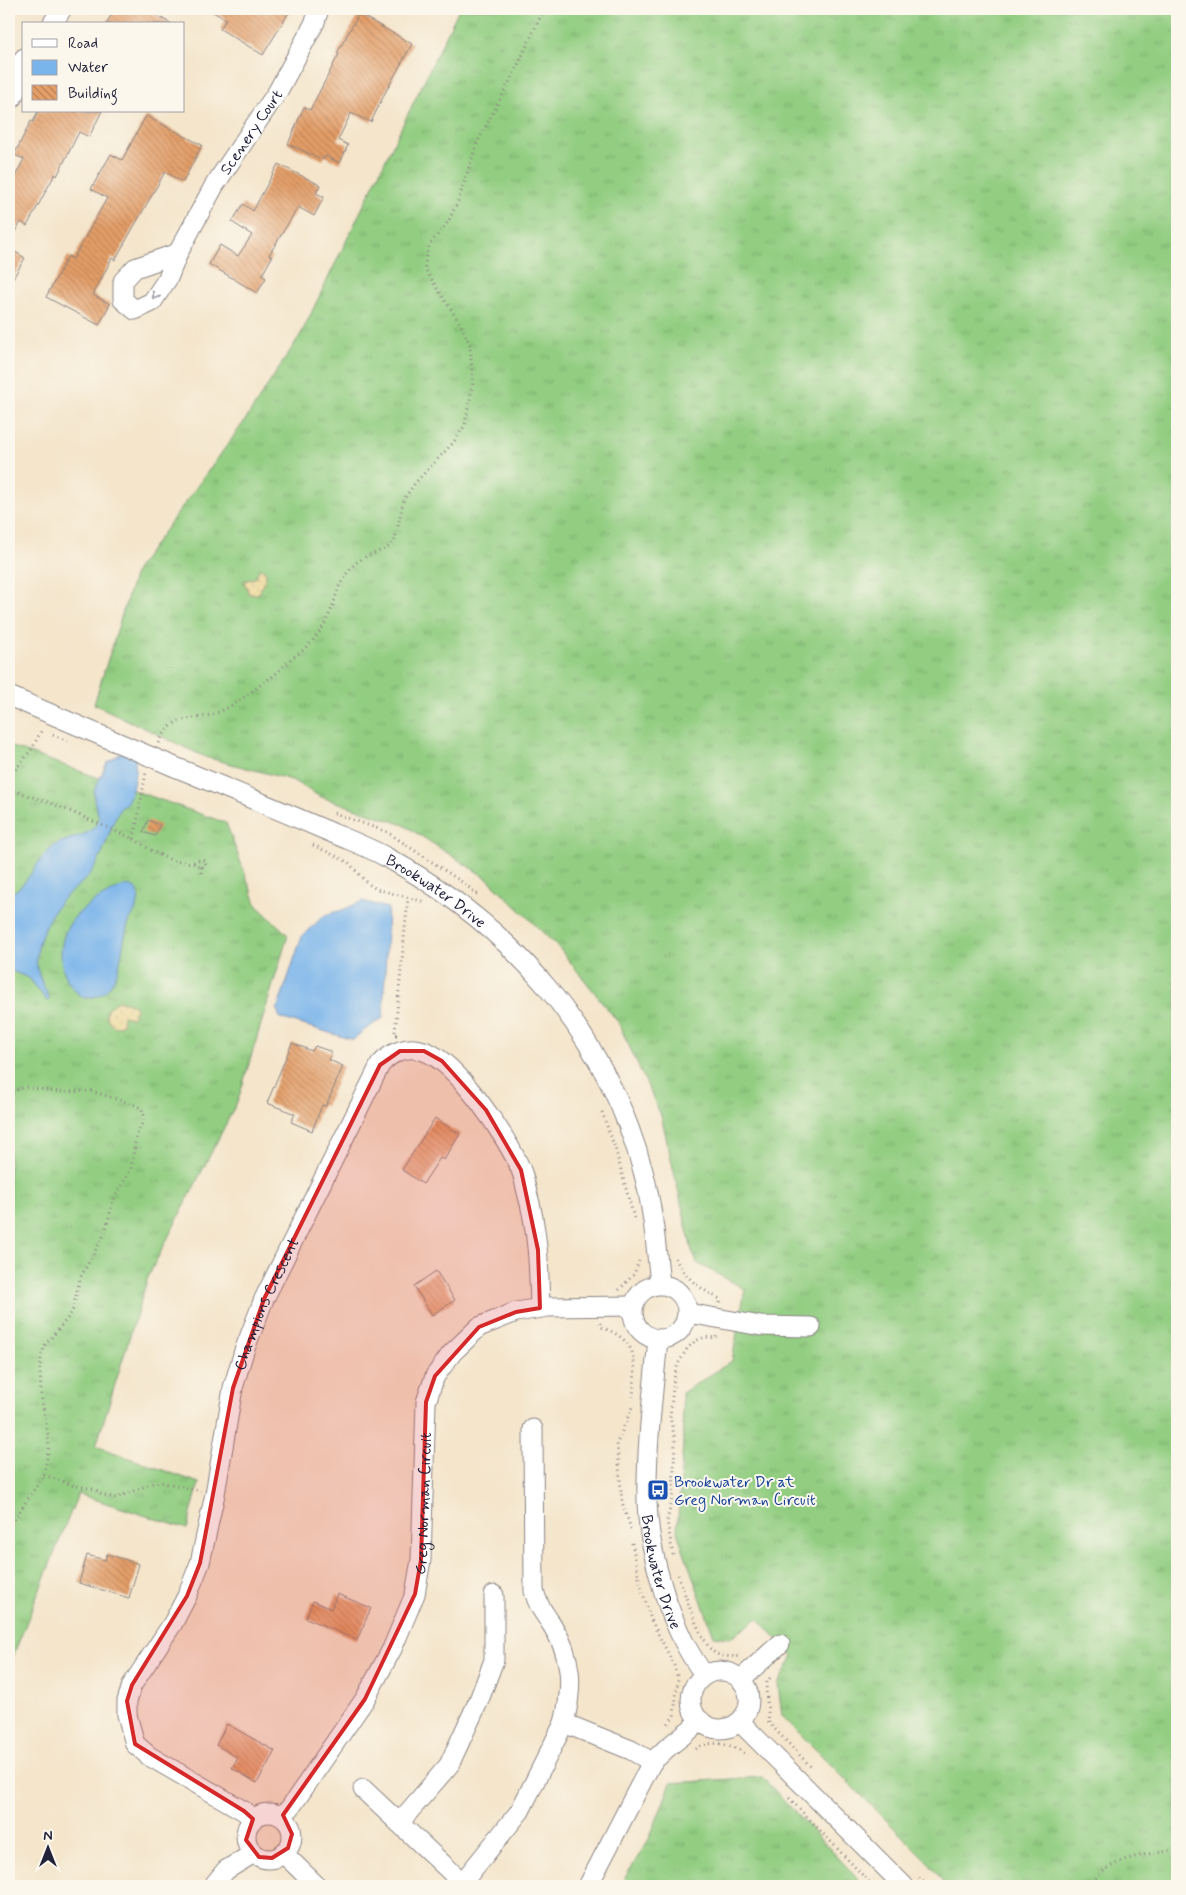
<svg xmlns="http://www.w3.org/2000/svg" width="1186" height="1895" font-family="Mynerve,sans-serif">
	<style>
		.grass { fill: url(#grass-tufts); stroke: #5a785e }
		.sand { fill: url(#sand-dots); stroke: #887e6c }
		.water { fill: #79b4ea; stroke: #4e6b92 }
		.building { fill: url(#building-back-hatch) }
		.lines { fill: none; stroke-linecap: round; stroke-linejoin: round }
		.minor-casing { stroke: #8b8483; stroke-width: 21 }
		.path { stroke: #8b8483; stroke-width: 3; stroke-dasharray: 1 4; stroke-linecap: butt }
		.minor { stroke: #fff; stroke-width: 19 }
		.minor-bridge-casing { stroke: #8b8483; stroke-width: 21; stroke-linecap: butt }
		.minor-bridge { stroke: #fff; stroke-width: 19 }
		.oneway { stroke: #9c9ca7 }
		.marked { fill: #d62828; fill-opacity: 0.2; stroke: #d62828; stroke-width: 4; stroke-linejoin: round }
		.labels { text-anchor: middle; stroke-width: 4; stroke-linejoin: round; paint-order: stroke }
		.street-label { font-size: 16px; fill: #22223b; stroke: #fbf7ec }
		.transit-label { font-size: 16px; fill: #164399; stroke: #fbf7ec; text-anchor: start }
	</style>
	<defs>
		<pattern id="grass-tufts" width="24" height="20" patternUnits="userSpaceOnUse" patternTransform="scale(1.25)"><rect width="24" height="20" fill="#92cd81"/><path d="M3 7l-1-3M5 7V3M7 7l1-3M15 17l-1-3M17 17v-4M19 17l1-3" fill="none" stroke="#7eb070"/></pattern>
		<pattern id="sand-dots" width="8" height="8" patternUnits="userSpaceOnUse" patternTransform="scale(1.25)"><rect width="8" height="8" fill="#eeda9e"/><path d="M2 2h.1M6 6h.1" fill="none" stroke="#ccbb89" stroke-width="1.8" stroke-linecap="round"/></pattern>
		<pattern id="building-back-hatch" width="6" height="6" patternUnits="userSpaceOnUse" patternTransform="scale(1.25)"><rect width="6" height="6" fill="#e49e67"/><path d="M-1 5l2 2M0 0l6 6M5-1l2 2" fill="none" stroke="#b88056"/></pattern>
	</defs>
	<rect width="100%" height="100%" fill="#fbf7ec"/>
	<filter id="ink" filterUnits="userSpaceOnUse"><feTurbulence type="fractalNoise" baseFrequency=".02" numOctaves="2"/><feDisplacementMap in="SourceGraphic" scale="10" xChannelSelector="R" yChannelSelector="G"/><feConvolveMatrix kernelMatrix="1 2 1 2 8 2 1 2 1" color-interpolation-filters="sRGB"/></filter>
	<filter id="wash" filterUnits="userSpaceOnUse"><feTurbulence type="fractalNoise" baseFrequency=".0096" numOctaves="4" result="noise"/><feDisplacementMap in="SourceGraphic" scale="20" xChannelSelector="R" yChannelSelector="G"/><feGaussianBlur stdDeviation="1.12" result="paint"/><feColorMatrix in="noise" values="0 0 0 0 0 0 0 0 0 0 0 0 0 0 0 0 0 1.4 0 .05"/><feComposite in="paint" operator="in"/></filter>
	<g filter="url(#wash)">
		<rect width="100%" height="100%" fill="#f4e5cb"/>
		<path class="grass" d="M 459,9 L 1177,9 L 1177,1886 L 946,1886 L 931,1865 L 782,1716 L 778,1684 L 793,1656 L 758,1618 L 730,1638 L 714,1636 L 677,1532 L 683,1442 L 682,1393 L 732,1361 L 745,1289 L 697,1263 L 692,1251 L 661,1115 L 618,1022 L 559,948 L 488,879 L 404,825 L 319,796 L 292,780 L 205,757 L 94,704 L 136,570 L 244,422 L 301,334 Z
			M 9,746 L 226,823 L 257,906 L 288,935 L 238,1100 L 148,1277 L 96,1446 L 199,1483 L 187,1529 L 78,1494 L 9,1666 Z
			M 762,1777 L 865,1886 L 625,1886 L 623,1881 L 649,1839 L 671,1783 Z"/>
		<path class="sand" d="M 262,569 L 266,572 C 266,581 262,584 260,592 L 256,594 L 249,594 L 244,581 L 255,578 L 259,570 Z
			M 122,1001 L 134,1005 L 136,1010 L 131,1018 L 123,1016 L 122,1025 L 114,1027 L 106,1017 L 107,1009 L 116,1002 Z"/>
		<path class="water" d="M 125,750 L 135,754 C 136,770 135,785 128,800 C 127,803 123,805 121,808 C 116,813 114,822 111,829 C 104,846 102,858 90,874 C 83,883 73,889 65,897 C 49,912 34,945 37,967 C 39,978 45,989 50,999 L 47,1001 L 29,978 L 9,970 L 9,895 C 31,883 35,860 54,846 C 65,838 83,838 93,828 C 96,826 98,821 99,818 L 94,800 L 94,791 L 107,763 Z
			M 124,886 L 132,887 L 138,891 C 141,910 131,913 127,928 C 119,955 122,998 84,998 C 54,979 54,933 81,911 C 93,901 110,892 124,886 Z
			M 363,901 L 388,908 L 383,1018 L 363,1031 L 353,1040 L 280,1018 L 277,1010 L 302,936 L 325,915 L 345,909 Z"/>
		<g id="blocks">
			<path class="building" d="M 115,9 L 145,9 L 172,24 L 106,24 Z
				M 207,9 L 291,9 L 263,55 L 220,29 L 226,19 Z
				M 359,14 L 412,44 L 385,93 L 371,122 L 351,113 L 338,140 L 348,145 L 340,163 L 325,156 L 323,160 L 288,144 L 304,107 L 310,110 L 339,54 L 337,53 Z
				M 38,111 L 102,111 L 89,137 L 79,132 L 57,176 L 55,174 L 27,226 L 21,222 L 9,242 L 9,188 L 24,159 L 14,155 L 31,121 L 33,122 Z
				M 146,116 L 202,145 L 183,182 L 165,172 L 115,260 L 112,258 L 93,295 L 110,304 L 99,325 L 46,297 L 68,256 L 73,259 L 107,198 L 91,189 L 111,154 L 122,160 Z
				M 278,164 L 320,185 L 316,193 L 324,197 L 314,216 L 298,207 L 269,255 L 272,257 L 262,275 L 266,278 L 257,293 L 209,264 L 220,245 L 238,256 L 252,235 L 232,222 L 243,204 L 253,211 Z
				M 9,248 L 25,258 L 9,285 Z
				M 148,820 L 160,825 L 155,836 L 143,832 Z
				M 292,1043 L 312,1051 L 315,1046 L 332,1052 L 329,1060 L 343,1066 L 326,1106 L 322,1105 L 312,1131 L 291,1122 L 295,1114 L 267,1103 Z
				M 435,1118 L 460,1134 L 444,1160 L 440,1158 L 423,1184 L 402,1170 Z
				M 436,1271 L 455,1300 L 432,1315 L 414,1286 Z
				M 107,1554 L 139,1564 L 129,1598 L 79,1583 L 87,1555 L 105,1560 Z
				M 337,1594 L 371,1608 L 357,1640 L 306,1618 L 313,1601 L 331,1609 Z
				M 227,1724 L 275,1751 L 257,1783 L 232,1768 L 238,1758 L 216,1745 Z"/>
		</g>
	</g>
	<g filter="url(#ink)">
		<use href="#blocks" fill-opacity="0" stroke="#8b8483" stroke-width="1"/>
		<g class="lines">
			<g class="minor-casing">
				<g id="minor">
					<path d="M 52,24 L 62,9"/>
					<path d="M 9,102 C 12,98 16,92 17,87 C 18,76 17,69 24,58"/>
					<path id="s1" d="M 178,253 L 135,268 L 123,281 L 123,300 L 135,310 L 152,302 L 168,278 L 178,253 L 214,186 L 278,91 L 315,22 L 319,9"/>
					<path d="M 9,696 L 114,741"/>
					<path id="s2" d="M 175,767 C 224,787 274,808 323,829 C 344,838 366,846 386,857 C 511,925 605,1032 643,1171 C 653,1207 656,1246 660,1284"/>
					<circle cx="660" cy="1312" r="27"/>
					<path d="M 688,1313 L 761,1326 L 811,1327"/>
					<path id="s3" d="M 658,1339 C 653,1393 646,1448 647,1502 C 648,1537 657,1572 668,1605 C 678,1631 688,1654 705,1675"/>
					<circle cx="720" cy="1700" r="29"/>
					<path d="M 741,1679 L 780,1644"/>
					<path d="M 740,1722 L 904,1886"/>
					<path d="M 564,1723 L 631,1750 L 652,1762"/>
					<path d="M 363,1789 L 466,1886"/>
					<circle cx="269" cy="1836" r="23"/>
					<path id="s4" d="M 281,1816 L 290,1808 L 365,1699 L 392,1649 L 415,1594 L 421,1560 L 426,1402 L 435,1376 L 452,1353 L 479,1327 L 516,1312 L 548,1307 L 633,1306"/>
					<path id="s5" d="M 253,1819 L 244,1811 L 149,1756 L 135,1744 L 127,1715 L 127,1701 L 132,1685 L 173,1623 L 187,1596 L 200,1563 L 215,1494 L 233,1388 L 244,1351 L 264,1299 L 380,1065 C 391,1052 407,1045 424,1051 C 457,1062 508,1138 521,1170 C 524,1177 525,1185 527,1192 C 538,1230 539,1269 540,1308"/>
					<path d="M 399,1823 L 449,1765 L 479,1700 L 494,1660 L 494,1595"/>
					<path d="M 283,1853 L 317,1886"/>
					<path d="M 462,1883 L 520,1811 L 564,1723 C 573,1687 573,1658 552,1625 C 543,1611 539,1608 534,1591 L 533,1429"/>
					<path d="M 213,1886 L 226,1870 L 254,1853"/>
					<path d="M 588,1886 L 652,1762 L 667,1748 L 701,1721"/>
				</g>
			</g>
			<path class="path" d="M 53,735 L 68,741
				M 159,743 C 176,708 194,725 223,710 C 239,702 255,689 270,678 C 277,674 281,668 287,663 C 291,658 297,655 302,651 C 314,641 323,629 329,615 C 338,595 336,585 352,567 C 364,553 381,554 394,543 L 404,499 L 415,483 L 453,443 L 465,425 L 473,382 L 470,345 L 461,325 L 428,274 L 425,267 L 426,256 L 430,244 L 448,222 L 458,201 L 477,143 L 515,71 L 544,9
				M 9,777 L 32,749 L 42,729
				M 9,789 L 51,803 L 134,839 L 146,772
				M 334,813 L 387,832 L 465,884 L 479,896
				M 134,839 L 154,852 L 173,861 L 192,863 L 201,867 L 205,866 L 206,862 L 201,859 L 192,863
				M 313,845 L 348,862 L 366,882 L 376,889 L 425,902
				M 201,867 L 201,877
				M 397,1035 L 395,1035 L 395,1032 L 408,898
				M 9,1096 L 16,1090 L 25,1087 L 59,1092 L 91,1091 L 135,1105 L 142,1109 L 144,1116 L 143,1121 L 136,1137 L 131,1169 L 113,1201 L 105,1233 L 80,1278 L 72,1313 L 45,1345 L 41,1357 L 40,1371 L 41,1394 L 48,1435 L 49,1447 L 44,1475 L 9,1527
				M 602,1112 L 615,1148 L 634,1218
				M 675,1258 C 686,1279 699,1288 720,1299 L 720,1303
				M 619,1290 L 634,1274 L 639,1261
				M 600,1323 L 601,1327 C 639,1341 636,1360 633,1397
				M 44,1475 L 73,1485 L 94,1489 L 102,1495 L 116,1498 L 153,1483 L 161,1482 L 201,1491
				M 631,1529 L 622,1502 L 617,1443 L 633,1405
				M 632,1543 L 640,1583 L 651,1620 L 674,1665 L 678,1679 L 674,1715 L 668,1724
				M 673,1555 L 667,1521 L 673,1496 L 675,1439 L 670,1417 L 674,1378 L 678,1364 L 687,1349 L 695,1341 L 705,1337 L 716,1338 L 717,1334
				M 678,1575 C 685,1593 700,1643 715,1653 C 721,1657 734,1657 742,1656
				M 770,1678 L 767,1682 L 766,1689 L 769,1723 L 812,1768
				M 696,1749 C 711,1738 733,1745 746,1754
				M 789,1798 L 873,1886
				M 919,1878 L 928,1886
				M 1089,1886 C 1112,1856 1142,1855 1177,1850"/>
			<use href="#minor" class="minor"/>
			<g class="minor-bridge-casing">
				<path id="minor-bridge" d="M 114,741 L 175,767"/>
			</g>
			<use href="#minor-bridge" class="minor-bridge"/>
		</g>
		<defs><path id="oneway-chevron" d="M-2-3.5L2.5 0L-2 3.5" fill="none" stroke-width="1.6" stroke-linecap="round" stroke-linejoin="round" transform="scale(1.25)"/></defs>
		<use class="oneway" href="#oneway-chevron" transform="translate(155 296) rotate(126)"/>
	</g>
	<path class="marked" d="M 400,1051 L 424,1051 L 442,1061 L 486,1110 L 521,1170 L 538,1250 L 540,1308 L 516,1312 L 479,1327 L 435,1376 L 426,1402 L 421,1560 L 415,1594 L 365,1699 L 283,1815 L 292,1834 L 288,1848 L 272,1858 L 259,1857 L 246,1840 L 253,1819 L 244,1811 L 135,1744 L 127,1701 L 132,1685 L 187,1596 L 200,1563 L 233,1388 L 264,1299 L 380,1065 Z"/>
	<defs>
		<g id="bus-square" transform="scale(1.125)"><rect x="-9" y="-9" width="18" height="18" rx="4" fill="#1a4fb4" stroke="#fbf7ec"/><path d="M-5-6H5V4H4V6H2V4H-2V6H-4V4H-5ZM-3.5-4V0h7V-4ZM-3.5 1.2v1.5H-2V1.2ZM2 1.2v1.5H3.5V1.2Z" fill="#fff"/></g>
	</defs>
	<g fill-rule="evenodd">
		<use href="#bus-square" x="658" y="1490"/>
	</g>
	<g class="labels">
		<g class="street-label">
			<text dy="6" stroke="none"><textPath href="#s1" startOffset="314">Scenery Court</textPath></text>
			<text dy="6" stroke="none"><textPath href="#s2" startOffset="290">Brookwater Drive</textPath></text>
			<text dy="6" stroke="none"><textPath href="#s5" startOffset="610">Champions Crescent</textPath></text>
			<text dy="6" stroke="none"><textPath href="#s4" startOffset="352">Greg Norman Circuit</textPath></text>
			<text dy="6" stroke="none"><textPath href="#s3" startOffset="235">Brookwater Drive</textPath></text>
		</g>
		<g class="transit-label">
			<text x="674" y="1487">Brookwater Dr at<tspan x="674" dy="18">Greg Norman Circuit</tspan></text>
		</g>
	</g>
	<rect width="1186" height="1895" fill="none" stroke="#fbf7ec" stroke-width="30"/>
	<rect x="22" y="22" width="162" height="90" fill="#fbf7ec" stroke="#a4a2a5"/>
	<rect x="32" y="39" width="25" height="8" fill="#ffffff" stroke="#a4a2a5"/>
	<text x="68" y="48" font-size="15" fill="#22223b">Road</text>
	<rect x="32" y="60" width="25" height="15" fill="#79b4ea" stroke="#a4a2a5"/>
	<text x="68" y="72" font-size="15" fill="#22223b">Water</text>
	<rect x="32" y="85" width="25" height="15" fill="url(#building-back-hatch)" stroke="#a4a2a5"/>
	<text x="68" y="98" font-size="15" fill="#22223b">Building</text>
	<g transform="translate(48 1848)" stroke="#fbf7ec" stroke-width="4" paint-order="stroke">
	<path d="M0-4L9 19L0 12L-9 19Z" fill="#22223b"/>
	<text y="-8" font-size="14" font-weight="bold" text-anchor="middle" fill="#22223b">N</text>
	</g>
</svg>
